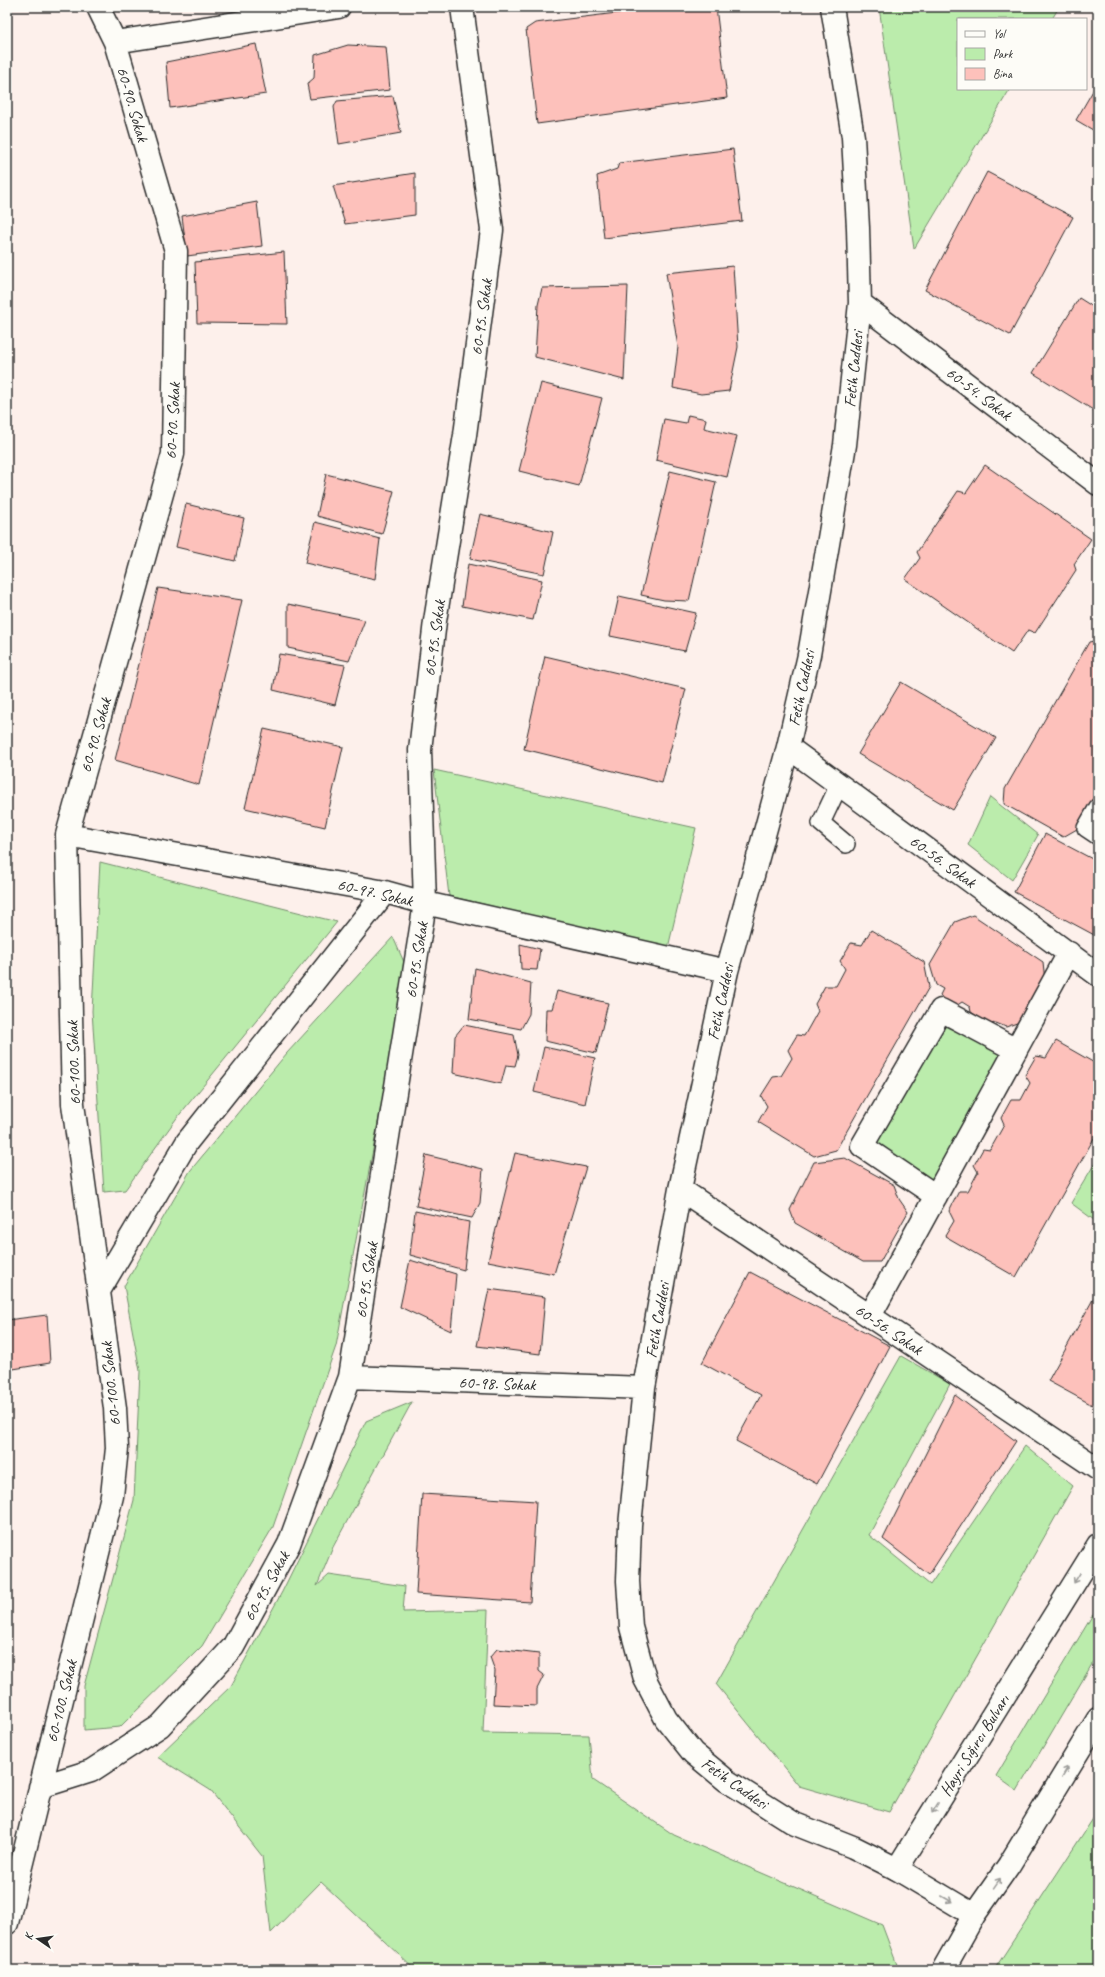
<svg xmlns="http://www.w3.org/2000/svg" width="1105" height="1977" font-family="Caveat,sans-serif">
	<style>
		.green { fill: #bbecac; stroke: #738c6c }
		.building { fill: #fdc1bb; stroke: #2b2b2b }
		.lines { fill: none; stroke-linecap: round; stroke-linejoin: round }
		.service-casing { stroke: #2b2b2b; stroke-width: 20 }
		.minor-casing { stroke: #2b2b2b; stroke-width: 25 }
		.tertiary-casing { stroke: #2b2b2b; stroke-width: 25 }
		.service { stroke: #fdfcf7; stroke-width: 17 }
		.minor { stroke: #fdfcf7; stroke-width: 22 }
		.tertiary { stroke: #fdfcf7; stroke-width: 22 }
		.oneway { stroke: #9e9e9b }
		.labels { text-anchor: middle; stroke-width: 4; stroke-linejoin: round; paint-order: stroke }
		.street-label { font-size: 17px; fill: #2b2b2b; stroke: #fdfcf7 }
	</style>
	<rect width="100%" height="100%" fill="#fdf0eb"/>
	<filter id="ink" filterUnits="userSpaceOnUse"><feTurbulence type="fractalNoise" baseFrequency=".025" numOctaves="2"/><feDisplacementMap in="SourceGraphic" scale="8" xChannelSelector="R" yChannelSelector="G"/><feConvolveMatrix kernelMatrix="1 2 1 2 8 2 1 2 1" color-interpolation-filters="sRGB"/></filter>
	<g filter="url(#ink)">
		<path class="green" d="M 879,7 L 1059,7 L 1052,19 L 958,19 L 958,89 L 1010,89 L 914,249 Z
			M 434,770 L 696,828 L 668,948 L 449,896 Z
			M 990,797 L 1038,835 L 1012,880 L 968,845 Z
			M 100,862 L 337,922 L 176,1119 L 125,1190 L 104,1192 L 92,1011 Z
			M 393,937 L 407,969 L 336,1346 L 273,1527 L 202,1646 L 120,1727 L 84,1730 L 84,1686 L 134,1500 L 140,1371 L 124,1286 L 190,1171 L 287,1053 Z
			M 942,1025 L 1005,1053 L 932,1186 L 872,1142 Z
			M 1098,1158 L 1098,1223 L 1071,1203 Z
			M 901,1356 L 950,1384 L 869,1535 L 930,1585 L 1025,1446 L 1073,1486 L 889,1812 L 799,1786 L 716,1684 Z
			M 412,1402 L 333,1547 L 317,1586 L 329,1575 L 405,1586 L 403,1612 L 488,1610 L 483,1733 L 589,1735 L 593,1780 L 674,1835 L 882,1925 L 899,1970 L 415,1970 L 321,1882 L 271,1933 L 262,1856 L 210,1790 L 157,1757 L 231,1686 L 282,1592 L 366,1421 Z
			M 1098,1606 L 1098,1654 L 1017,1791 L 996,1776 Z
			M 1098,1811 L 1098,1970 L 994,1970 Z"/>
		<path class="building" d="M 666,7 L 716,7 L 727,98 L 537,124 L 526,29 L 535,23 Z
			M 256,44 L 266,94 L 170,108 L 166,62 Z
			M 348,45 L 386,47 L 390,90 L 310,99 L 307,84 L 314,78 L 315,55 Z
			M 1098,82 L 1098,133 L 1076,120 Z
			M 393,96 L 401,133 L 339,144 L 334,107 L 337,101 Z
			M 733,149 L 742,221 L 604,238 L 597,176 L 617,169 L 619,163 Z
			M 987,172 L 1073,217 L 1010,335 L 925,290 Z
			M 415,173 L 415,215 L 345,224 L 333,186 Z
			M 257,202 L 262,246 L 187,256 L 182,216 Z
			M 284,252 L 287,324 L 197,323 L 195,262 Z
			M 733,266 L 738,347 L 729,391 L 701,394 L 673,388 L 678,347 L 666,273 Z
			M 628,286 L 624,380 L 535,357 L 538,305 L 542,288 Z
			M 1079,298 L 1098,310 L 1098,413 L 1033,373 Z
			M 541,383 L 602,398 L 579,486 L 519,471 Z
			M 688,415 L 706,419 L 704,428 L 737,436 L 727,477 L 656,460 L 664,419 L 686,423 Z
			M 985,465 L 1091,539 L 1074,564 L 1076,570 L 1035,633 L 1028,630 L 1012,653 L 905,579 L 920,558 L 917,552 L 958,491 L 966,493 Z
			M 670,471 L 716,482 L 689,601 L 664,600 L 641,595 Z
			M 326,474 L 394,491 L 382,534 L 317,516 Z
			M 186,504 L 244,518 L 235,561 L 176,547 Z
			M 480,514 L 553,532 L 544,574 L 470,559 Z
			M 315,522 L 380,539 L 375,579 L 305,563 Z
			M 468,564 L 542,580 L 533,620 L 462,606 Z
			M 158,588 L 242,600 L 199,785 L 115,760 Z
			M 619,596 L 696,613 L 685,651 L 610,636 Z
			M 288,604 L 365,620 L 349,661 L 288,648 Z
			M 1098,640 L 1098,790 L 1077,829 L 1063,837 L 1004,804 L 1005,789 L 1089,642 Z
			M 279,654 L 345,665 L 335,705 L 273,690 Z
			M 545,656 L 686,689 L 662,783 L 524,749 Z
			M 901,682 L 996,738 L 953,810 L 858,754 Z
			M 264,729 L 343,747 L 325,827 L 245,808 Z
			M 1045,834 L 1098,862 L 1098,937 L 1014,892 Z
			M 973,915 L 1043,962 L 1045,981 L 1025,1020 L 1006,1027 L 996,1023 L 989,1024 L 971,1012 L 970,1007 L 962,1002 L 956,1006 L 944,1000 L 940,995 L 943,989 L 936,985 L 930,965 L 955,922 Z
			M 871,930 L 924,962 L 929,987 L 836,1150 L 814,1156 L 758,1122 L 767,1106 L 761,1096 L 773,1077 L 781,1076 L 792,1058 L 788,1050 L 797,1035 L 804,1036 L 818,1011 L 815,1004 L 825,986 L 836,986 L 845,969 L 840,961 L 851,943 L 862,945 Z
			M 520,944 L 540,949 L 537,970 L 521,969 Z
			M 475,968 L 531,983 L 529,1014 L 521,1029 L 469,1019 Z
			M 557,991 L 608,1003 L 596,1053 L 545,1041 L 546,1009 L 552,1009 Z
			M 464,1025 L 514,1035 L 518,1055 L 515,1066 L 506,1065 L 501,1084 L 453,1073 L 455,1036 Z
			M 1056,1041 L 1098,1065 L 1098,1131 L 1016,1277 L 945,1236 L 954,1221 L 949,1211 L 959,1191 L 968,1191 L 978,1172 L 974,1165 L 983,1149 L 990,1150 L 1004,1125 L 1001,1118 L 1011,1100 L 1021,1100 L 1030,1083 L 1025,1075 L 1036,1056 L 1046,1058 Z
			M 544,1047 L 595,1058 L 585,1104 L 534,1092 Z
			M 515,1153 L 586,1167 L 554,1274 L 488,1261 Z
			M 426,1155 L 483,1169 L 480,1203 L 472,1218 L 416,1206 Z
			M 845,1158 L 894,1185 L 899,1199 L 908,1212 L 880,1262 L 863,1262 L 795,1223 L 790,1210 L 814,1162 Z
			M 415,1211 L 469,1222 L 464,1270 L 410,1255 Z
			M 410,1260 L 456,1274 L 451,1331 L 400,1307 Z
			M 750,1272 L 890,1346 L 817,1484 L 736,1441 L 761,1395 L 702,1363 Z
			M 489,1289 L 545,1297 L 540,1354 L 477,1346 Z
			M 1097,1292 L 1098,1292 L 1098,1405 L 1096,1407 L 1048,1381 Z
			M 47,1315 L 50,1363 L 7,1370 L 7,1320 Z
			M 955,1395 L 1016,1441 L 929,1575 L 883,1539 Z
			M 422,1494 L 536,1501 L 530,1602 L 416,1594 Z
			M 497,1649 L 539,1654 L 539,1671 L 544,1675 L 537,1689 L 537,1706 L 493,1704 L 495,1671 L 490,1657 Z"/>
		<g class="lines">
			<g class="service-casing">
				<path id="service" d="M 839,785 L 821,823 L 846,844
					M 1098,807 L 1086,828 L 1098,836"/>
			</g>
			<g class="minor-casing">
				<path id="minor" d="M 832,7 L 853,137 L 858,228 L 860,303 L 845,445 L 809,655 L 788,747 L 727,971 L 680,1189 L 644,1388 L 630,1525 L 628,1581 L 631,1627 L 645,1679 L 666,1719 L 693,1753 L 727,1781 L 795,1824 L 853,1847 L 897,1869
					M 115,42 L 339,7
					M 860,303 L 1098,484
					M 788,747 L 1098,975
					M 67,835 L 385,892 L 425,903 L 727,971
					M 680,1189 L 1098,1469
					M 936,1196 L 862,1146 L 941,1010 L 1016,1050
					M 99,1291 L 187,1142 L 385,892
					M 870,1316 L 1069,953
					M 350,1377 L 644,1388
					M 40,1787 L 91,1771 L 160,1726 L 233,1647 L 289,1544 L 350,1377 L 425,903 L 420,750 L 435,621 L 465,435 L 492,230 L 462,7
					M 7,1923 L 112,1496 L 117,1448 L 115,1408 L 73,1104 L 67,835 L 173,454 L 176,251 L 115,42 L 98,7"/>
			</g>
			<g class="tertiary-casing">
				<path id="tertiary" d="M 974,1915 L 897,1869 L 1098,1545
					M 943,1970 L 974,1915 L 1009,1865 L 1098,1719"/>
			</g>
			<use href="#service" class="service"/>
			<use href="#minor" class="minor"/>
			<use href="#tertiary" class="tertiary"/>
		</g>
		<defs><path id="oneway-shaft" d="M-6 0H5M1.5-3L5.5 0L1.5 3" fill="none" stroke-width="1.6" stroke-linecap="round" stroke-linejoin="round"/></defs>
		<g class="oneway">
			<use href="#oneway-shaft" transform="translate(1077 1578) rotate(122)"/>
			<use href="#oneway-shaft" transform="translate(1065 1772) rotate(-59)"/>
			<use href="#oneway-shaft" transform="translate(935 1808) rotate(122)"/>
			<use href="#oneway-shaft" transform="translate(997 1883) rotate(-55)"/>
			<use href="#oneway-shaft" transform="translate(947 1899) rotate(30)"/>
		</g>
	</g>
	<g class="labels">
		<g class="street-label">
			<text transform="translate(133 104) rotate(74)" y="6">60-90. Sokak</text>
			<text transform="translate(481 317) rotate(-82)" y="6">60-95. Sokak</text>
			<text transform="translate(853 369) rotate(-84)" y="6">Fetih Caddesi</text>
			<text transform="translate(979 393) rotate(37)" y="6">60-54. Sokak</text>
			<text transform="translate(172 421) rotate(-87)" y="6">60-90. Sokak</text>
			<text transform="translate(434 638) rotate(-82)" y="6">60-95. Sokak</text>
			<text transform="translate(801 688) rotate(-78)" y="6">Fetih Caddesi</text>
			<text transform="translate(95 735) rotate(-74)" y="6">60-90. Sokak</text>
			<text transform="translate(943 861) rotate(36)" y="6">60-56. Sokak</text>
			<text transform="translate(375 892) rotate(13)" y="6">60-97. Sokak</text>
			<text transform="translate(416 960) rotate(-81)" y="6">60-95. Sokak</text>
			<text transform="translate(720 1002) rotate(-78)" y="6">Fetih Caddesi</text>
			<text transform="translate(73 1063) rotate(-92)" y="6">60-100. Sokak</text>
			<text transform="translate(366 1280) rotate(-81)" y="6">60-95. Sokak</text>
			<text transform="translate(657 1320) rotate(-80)" y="6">Fetih Caddesi</text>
			<text transform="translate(889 1329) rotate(34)" y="6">60-56. Sokak</text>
			<text transform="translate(497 1383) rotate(2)" y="6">60-98. Sokak</text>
			<text transform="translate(110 1384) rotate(-96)" y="6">60-100. Sokak</text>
			<text transform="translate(266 1586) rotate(-61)" y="6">60-95. Sokak</text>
			<text transform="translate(61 1701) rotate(-76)" y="6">60-100. Sokak</text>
			<text transform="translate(974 1745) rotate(-58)" y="6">Hayri Sığırcı Bulvarı</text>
			<text transform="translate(735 1783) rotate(35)" y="6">Fetih Caddesi</text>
		</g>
	</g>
	<rect width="1105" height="1977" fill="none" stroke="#fdfcf7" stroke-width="24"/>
	<rect x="12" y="12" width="1081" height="1953" fill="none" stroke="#2b2b2b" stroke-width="1.5" filter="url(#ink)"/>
	<rect x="957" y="18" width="130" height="72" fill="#fdfcf7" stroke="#a9a8a5"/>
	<rect x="965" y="31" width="20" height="6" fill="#fdfcf7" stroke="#a9a8a5"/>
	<text x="993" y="38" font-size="12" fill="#2b2b2b">Yol</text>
	<rect x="965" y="48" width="20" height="12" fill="#bbecac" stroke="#a9a8a5"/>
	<text x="993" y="58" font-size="12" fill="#2b2b2b">Park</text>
	<rect x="965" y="68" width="20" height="12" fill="#fdc1bb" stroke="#a9a8a5"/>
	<text x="993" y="78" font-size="12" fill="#2b2b2b">Bina</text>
	<g transform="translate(38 1939) rotate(283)" stroke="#fdfcf7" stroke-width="3" paint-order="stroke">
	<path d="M0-3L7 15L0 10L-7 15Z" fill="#2b2b2b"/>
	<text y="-6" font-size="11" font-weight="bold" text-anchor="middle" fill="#2b2b2b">K</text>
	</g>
</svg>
